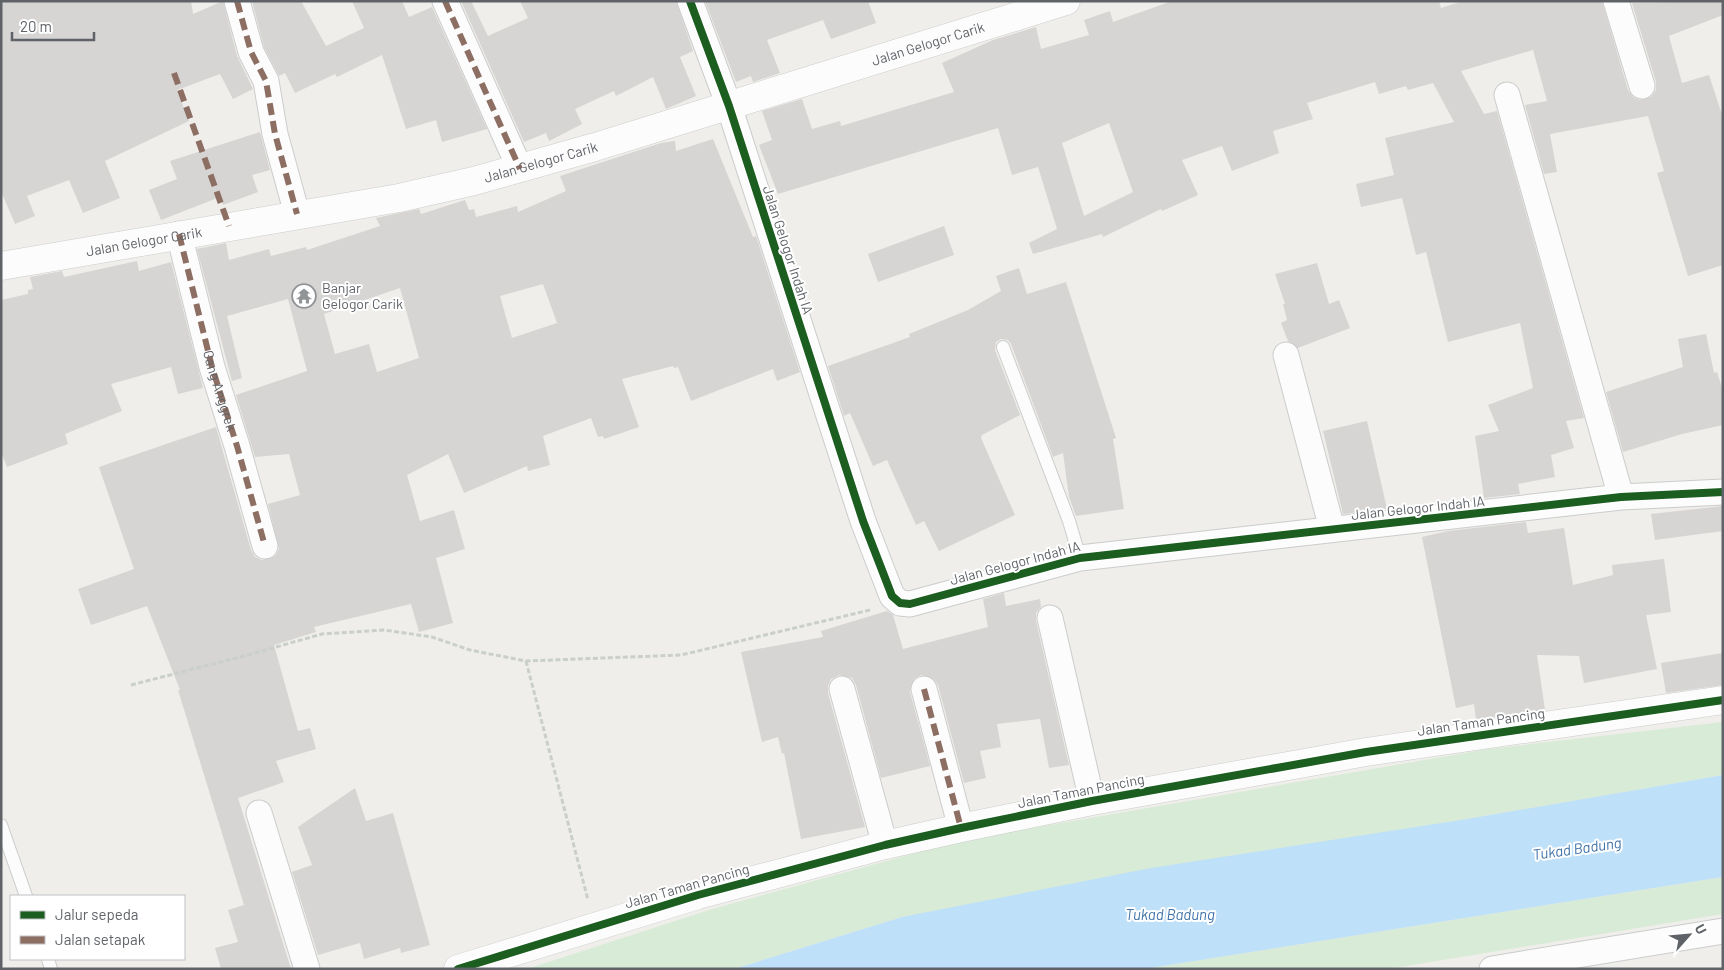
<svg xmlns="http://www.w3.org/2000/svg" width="1724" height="970" font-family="Barlow,sans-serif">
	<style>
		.green { fill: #d8ebd6 }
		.water { fill: #bfe0f9 }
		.building { fill: #d6d5d3; fill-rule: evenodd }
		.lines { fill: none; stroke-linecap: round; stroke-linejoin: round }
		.service-casing { stroke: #cbcccc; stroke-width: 14 }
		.minor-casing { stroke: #cbcccc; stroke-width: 27 }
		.tertiary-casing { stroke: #cbcccc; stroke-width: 29 }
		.path { stroke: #cacfcc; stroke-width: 3; stroke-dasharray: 5 2.5; stroke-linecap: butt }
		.service { stroke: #fdfcfc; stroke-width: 12 }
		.minor { stroke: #fdfcfc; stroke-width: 25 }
		.tertiary { stroke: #fdfcfc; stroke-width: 28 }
		.quiet { stroke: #8d6e63; stroke-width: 6; stroke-dasharray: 12 6; stroke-linecap: butt }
		.cycleway-casing { stroke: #fff; stroke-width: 11 }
		.cycleway { stroke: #1b5e20; stroke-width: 8 }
		.labels { text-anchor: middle; stroke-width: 4; stroke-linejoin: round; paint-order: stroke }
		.street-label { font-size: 14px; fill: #5f6368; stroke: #fff }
		.poi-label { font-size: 14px; fill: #5f6368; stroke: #fff; text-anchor: start }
		.water-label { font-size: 15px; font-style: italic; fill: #4174aa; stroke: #fff }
	</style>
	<rect width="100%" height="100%" fill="#efeeea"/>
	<path class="green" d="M 1723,722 L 1723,775 L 902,917 L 734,969 L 527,969 L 712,909 L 963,840 L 1488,749 Z
		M 1723,877 L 1723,914 L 1388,969 L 1144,969 Z"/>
	<path class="water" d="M 1723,775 L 1723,877 L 1144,969 L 734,969 L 902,917 L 1151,868 L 1461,820 Z"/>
	<path class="building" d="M 1,1 L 191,1 L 193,14 L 223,1 L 237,56 L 253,89 L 233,99 L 220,74 L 177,90 L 189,121 L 105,161 L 120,198 L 83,213 L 69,180 L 27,196 L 35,216 L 15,224 L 1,191 Z
		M 252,1 L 301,1 L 326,46 L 364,28 L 352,1 L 402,1 L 409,17 L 432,7 L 487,129 L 442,142 L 436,120 L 406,129 L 382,55 L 337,77 L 335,74 L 295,93 L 285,73 L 279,76 L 264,47 Z
		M 461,1 L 471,1 L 488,36 L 528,18 L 520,1 L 676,1 L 693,51 L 680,57 L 696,96 L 666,109 L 653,77 L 616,96 L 614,91 L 575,109 L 582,124 L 549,141 L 546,133 L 524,142 Z
		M 705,1 L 868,1 L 876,23 L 831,39 L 823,20 L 767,40 L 780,73 L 753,82 L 751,76 L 736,82 Z
		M 1172,1 L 1439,1 L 1441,8 L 1463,1 L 1602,1 L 1628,90 L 1633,97 L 1639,100 L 1652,96 L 1656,90 L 1656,82 L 1632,3 L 1723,1 L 1723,15 L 1669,36 L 1682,83 L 1709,75 L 1723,118 L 1723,265 L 1688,276 L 1657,173 L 1664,171 L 1648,116 L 1550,134 L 1557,172 L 1544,174 L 1525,105 L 1547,101 L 1533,50 L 1461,71 L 1484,114 L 1497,111 L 1584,418 L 1566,421 L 1574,448 L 1551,455 L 1555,477 L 1518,484 L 1520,494 L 1484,498 L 1475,436 L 1499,431 L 1488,405 L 1533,388 L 1520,323 L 1448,342 L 1426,252 L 1416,255 L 1402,198 L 1361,207 L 1356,184 L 1394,175 L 1385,138 L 1454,122 L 1433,83 L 1408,90 L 1406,86 L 1379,94 L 1375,82 L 1307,103 L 1313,119 L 1273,131 L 1279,153 L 1232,171 L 1222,146 L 1182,160 L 1198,195 L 1162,211 L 1161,209 L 1103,237 L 1102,234 L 1033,254 L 1029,243 L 1057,229 L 1038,167 L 1012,175 L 998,128 L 778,194 L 759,145 L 772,140 L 762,111 L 802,99 L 812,129 L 840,121 L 841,126 L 954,92 L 942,63 L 993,40 L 1036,27 L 1041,49 L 1089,35 L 1084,20 L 1110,11 L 1113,22 ZM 1109,123 L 1133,192 L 1084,216 L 1062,143 Z
		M 260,132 L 270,170 L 252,175 L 258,192 L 223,205 L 220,197 L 161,220 L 149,190 L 177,179 L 170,161 Z
		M 713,139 L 753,237 L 756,236 L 800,372 L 777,381 L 773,369 L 691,401 L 678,367 L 674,368 L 673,366 L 622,379 L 639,427 L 604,439 L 603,436 L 598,437 L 591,418 L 543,436 L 550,465 L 528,471 L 527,466 L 464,493 L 448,454 L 407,475 L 420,521 L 454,510 L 465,549 L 436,558 L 453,623 L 419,632 L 411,604 L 314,627 L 316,632 L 274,645 L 298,731 L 310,728 L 316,749 L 276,761 L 284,782 L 238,798 L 291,969 L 221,969 L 215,948 L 238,942 L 228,910 L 244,905 L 178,690 L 180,690 L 147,606 L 91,625 L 78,589 L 134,569 L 99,467 L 216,427 L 251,550 L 255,557 L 262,560 L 275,556 L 279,549 L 268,504 L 300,495 L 289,454 L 255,457 L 236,395 L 307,371 L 288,299 L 227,316 L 242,378 L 232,381 L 197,249 L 226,243 L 229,260 L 269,249 L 271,256 L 306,247 L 307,250 L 380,226 L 376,218 L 419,209 L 421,214 L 465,200 L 469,210 L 474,209 L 476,217 L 517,206 L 518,212 L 566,191 L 560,176 L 661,143 L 675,141 L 676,151 ZM 543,284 L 557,323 L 512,338 L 500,296 ZM 400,288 L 419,358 L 377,372 L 369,344 L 335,354 L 324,314 Z
		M 944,226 L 954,255 L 878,282 L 868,254 Z
		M 137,261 L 139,271 L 171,262 L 203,388 L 178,394 L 171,367 L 111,384 L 122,411 L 65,434 L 68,444 L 7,467 L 1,452 L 1,300 L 28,294 L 28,290 L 33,289 L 30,277 L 62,271 L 64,277 Z
		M 1317,263 L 1329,304 L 1339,300 L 1350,328 L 1298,348 L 1288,341 L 1281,323 L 1287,320 L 1283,304 L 1285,304 L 1275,274 Z
		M 1019,268 L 1027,294 L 1066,282 L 1116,438 L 1113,439 L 1124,509 L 1076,516 L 1069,497 L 1063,453 L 1053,457 L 1011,344 L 1008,340 L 1001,339 L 996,342 L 995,350 L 1020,415 L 982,435 L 981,438 L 1015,515 L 939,551 L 924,521 L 916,525 L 887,460 L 873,466 L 850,413 L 844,416 L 828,366 L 910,337 L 909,334 L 968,310 L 1001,291 L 996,276 Z
		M 1706,334 L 1714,373 L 1717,372 L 1723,391 L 1723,425 L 1682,434 L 1623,452 L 1606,392 L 1683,367 L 1678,339 Z
		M 1367,421 L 1387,509 L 1343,514 L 1323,431 Z
		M 1723,506 L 1723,531 L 1655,540 L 1651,514 Z
		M 1526,522 L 1528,533 L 1564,528 L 1573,585 L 1613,575 L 1612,565 L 1664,559 L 1671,612 L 1646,615 L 1657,669 L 1584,683 L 1579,656 L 1537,655 L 1545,710 L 1476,720 L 1474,704 L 1456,708 L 1422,537 L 1448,531 Z
		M 1004,593 L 1006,606 L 1040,599 L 1041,607 L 1036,613 L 1036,621 L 1069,765 L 1049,768 L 1040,719 L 997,724 L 1001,747 L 980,751 L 986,778 L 964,783 L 938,685 L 934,679 L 921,675 L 914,679 L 910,692 L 930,766 L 881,778 L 856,685 L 852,678 L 839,675 L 831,679 L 828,686 L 828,693 L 865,827 L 801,839 L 784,753 L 782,754 L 778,737 L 762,742 L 741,652 L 823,637 L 821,631 L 887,611 L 893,615 L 903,649 L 988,627 L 983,599 Z
		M 1723,653 L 1723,685 L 1666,693 L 1661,663 Z
		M 355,788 L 366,821 L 393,813 L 430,945 L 401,953 L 400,948 L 364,959 L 360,943 L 318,955 L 292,872 L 312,865 L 298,827 Z"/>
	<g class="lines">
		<g class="service-casing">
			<path id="service" d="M 1003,347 L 1069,521 L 1080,558
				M 1,825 L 26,896
				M 48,959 L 51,969"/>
		</g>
		<g class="minor-casing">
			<path id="minor" d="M 237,1 L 251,52 L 266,81 L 275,134 L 297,214
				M 445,1 L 520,169
				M 690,1 L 729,106 L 863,521 L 892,596 L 900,603 L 910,604 L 1080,558 L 1621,497 L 1723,492
				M 1616,1 L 1642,86
				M 1507,95 L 1621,497
				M 179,234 L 212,367 L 237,446 L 265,546
				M 1286,355 L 1332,529
				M 1050,618 L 1092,801
				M 842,689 L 885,845
				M 924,689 L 961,828
				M 259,813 L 307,969
				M 1492,969 L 1723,931"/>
		</g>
		<g class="tertiary-casing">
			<g id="tertiary">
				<path id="s1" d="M 1,266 L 399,198 L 474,181 L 595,147 L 1066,1"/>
				<path d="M 458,969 L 698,895 L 885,845 L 961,828 L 1092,801 L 1366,752 L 1723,700"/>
			</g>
		</g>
		<path class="path" d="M 526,661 L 588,900
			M 131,685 L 248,655 L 322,634 L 384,630 L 432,637 L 470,650 L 526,661 L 681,655 L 870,610"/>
		<use href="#service" class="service"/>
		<use href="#minor" class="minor"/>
		<use href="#tertiary" class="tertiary"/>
		<g class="quiet">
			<path d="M 237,1 L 251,52 L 266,81 L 275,134 L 297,214"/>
			<path d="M 445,1 L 520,169"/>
			<path d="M 174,73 L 229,226"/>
			<path id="s2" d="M 179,234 L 212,367 L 237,446 L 265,546"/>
			<path d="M 924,689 L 961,828"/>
		</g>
		<g class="cycleway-casing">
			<path id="cycleway" d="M 690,1 L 729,106 L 863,521 L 892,596 L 900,603 L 910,604 L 1080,558 L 1621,497 L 1723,492
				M 458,969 L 698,895 L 885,845 L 961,828 L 1092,801 L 1366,752 L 1723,700"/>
		</g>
		<use href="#cycleway" class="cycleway"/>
	</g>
	<defs>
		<g id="temple-ring" transform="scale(1.25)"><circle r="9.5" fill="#fff" stroke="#919496" stroke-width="1.5"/><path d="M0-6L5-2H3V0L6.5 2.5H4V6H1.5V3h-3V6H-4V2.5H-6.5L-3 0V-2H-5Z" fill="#919496"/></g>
	</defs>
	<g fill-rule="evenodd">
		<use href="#temple-ring" x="304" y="296"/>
	</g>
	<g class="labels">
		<g class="street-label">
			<text dy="5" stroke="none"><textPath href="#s1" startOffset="955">Jalan Gelogor Carik</textPath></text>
			<text dy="5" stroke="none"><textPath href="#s1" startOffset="550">Jalan Gelogor Carik</textPath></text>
			<text dy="5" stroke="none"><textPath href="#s1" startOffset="145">Jalan Gelogor Carik</textPath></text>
			<text transform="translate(788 250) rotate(72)" y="5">Jalan Gelogor Indah IA</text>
			<text dy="5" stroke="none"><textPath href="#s2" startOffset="162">Gang Anggrek</textPath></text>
			<text transform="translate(1418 508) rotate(-6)" y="5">Jalan Gelogor Indah IA</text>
			<text transform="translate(1015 563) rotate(-15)" y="5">Jalan Gelogor Indah IA</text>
			<text transform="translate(1481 722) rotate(-8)" y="5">Jalan Taman Pancing</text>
			<text transform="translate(1081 791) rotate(-11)" y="5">Jalan Taman Pancing</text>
			<text transform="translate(687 886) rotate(-16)" y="5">Jalan Taman Pancing</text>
		</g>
		<g class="poi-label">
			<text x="322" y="293">Banjar<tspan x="322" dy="16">Gelogor Carik</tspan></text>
		</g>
		<g class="water-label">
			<text transform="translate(1577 849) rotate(-8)" y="5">Tukad Badung</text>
			<text x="1170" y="920">Tukad Badung</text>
		</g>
	</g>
	<rect width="1724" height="970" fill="none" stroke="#5f6368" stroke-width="5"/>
	<rect x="10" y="895" width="175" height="65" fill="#ffffff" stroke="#bfc1c3"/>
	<rect x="20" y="911" width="25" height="8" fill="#1b5e20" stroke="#bfc1c3"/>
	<text x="55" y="920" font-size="15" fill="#5f6368">Jalur sepeda</text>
	<rect x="20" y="936" width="25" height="8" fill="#8d6e63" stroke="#bfc1c3"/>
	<text x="55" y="945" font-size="15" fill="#5f6368">Jalan setapak</text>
	<g transform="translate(1689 935) rotate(63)" stroke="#ffffff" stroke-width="4" paint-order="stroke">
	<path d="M0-4L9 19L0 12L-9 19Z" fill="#5f6368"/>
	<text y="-8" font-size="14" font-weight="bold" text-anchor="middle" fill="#5f6368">U</text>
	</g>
	<path d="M12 32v8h82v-8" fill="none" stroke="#5f6368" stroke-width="2.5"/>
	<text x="20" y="32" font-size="15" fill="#5f6368" stroke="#ffffff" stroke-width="4" paint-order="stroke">20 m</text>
</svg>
